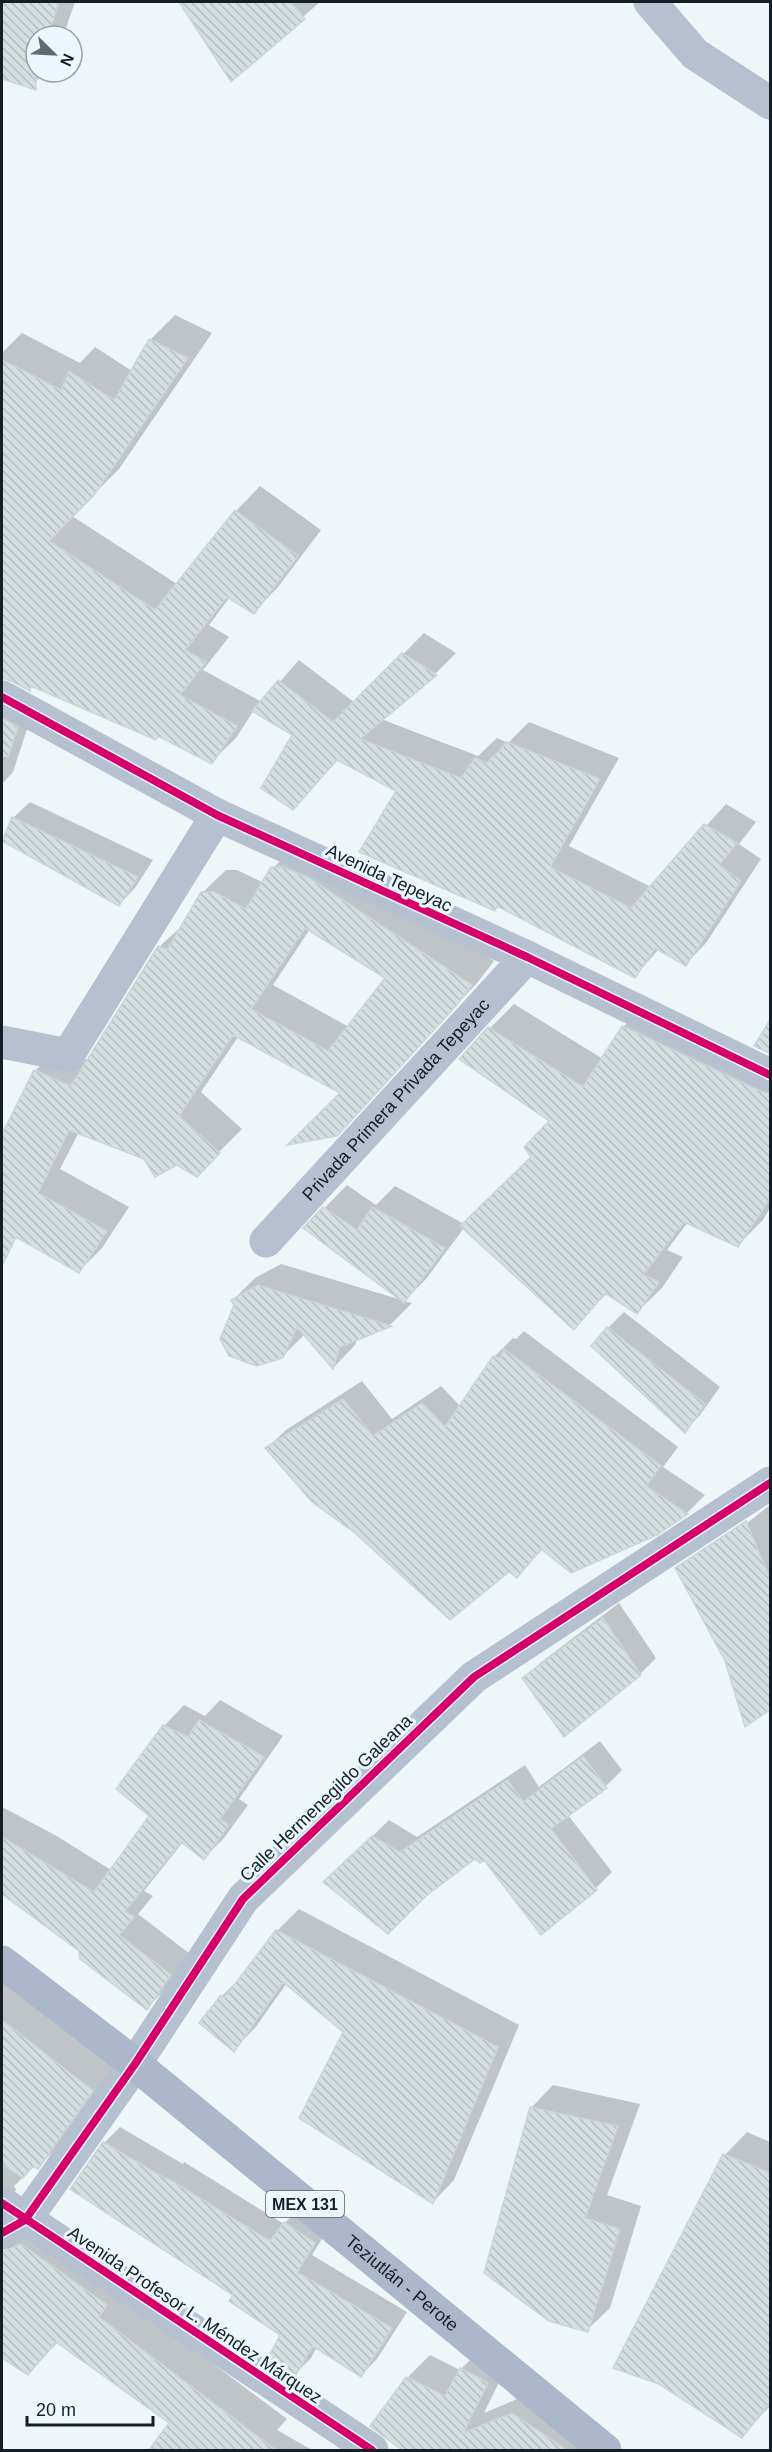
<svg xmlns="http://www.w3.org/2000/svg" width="772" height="2452" font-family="Helvetica,sans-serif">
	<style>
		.shadow { fill: #0003; fill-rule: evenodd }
		.building { fill: url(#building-back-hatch); stroke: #cbd6d8; stroke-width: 1.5; fill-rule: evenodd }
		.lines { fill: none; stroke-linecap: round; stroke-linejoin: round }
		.minor { stroke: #b5c0d0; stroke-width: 33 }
		.primary { stroke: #abb7ca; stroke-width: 33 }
		.cycleway-casing { stroke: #eaf7fe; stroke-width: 11 }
		.cycleway { stroke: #d6006c; stroke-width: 8 }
		.labels { text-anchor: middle; stroke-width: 6; stroke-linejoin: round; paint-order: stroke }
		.shield { fill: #eaf7fe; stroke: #546066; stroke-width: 1.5 }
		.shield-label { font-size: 16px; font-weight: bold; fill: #131f25 }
		.street-label { font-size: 18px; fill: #131f25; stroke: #eaf7fe }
	</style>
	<defs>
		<pattern id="building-back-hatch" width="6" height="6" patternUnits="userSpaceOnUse" patternTransform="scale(1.5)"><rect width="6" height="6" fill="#d4dfe2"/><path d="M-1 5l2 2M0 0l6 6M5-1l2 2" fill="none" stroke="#b5bfc2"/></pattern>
	</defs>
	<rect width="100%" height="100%" fill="#eef6fa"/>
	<path class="shadow" d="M 2,2 L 75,2 L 63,36 L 36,36 L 36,72 L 45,72 L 30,87 L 2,78 Z
		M 180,2 L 320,2 L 231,80 Z
		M 175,315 L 212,333 L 119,469 L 72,516 L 177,584 L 236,511 L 260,486 L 321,530 L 278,587 L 254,612 L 230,597 L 209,625 L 229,637 L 203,670 L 262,702 L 299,660 L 355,703 L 424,633 L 456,653 L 436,673 L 381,719 L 478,756 L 497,738 L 508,743 L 529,722 L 619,758 L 569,846 L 651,887 L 726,804 L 756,822 L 739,844 L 761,859 L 706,943 L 686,964 L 659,949 L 635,976 L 498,905 L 494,909 L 399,791 L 338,759 L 293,808 L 294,734 L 254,710 L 236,738 L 211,762 L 2,658 L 2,353 L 22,333 L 80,363 L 95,347 L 132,371 L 150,340 Z
		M 16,701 L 33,711 L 13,772 L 2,784 L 2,716 Z
		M 30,802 L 153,860 L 135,888 L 119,905 L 2,840 L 13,818 Z
		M 296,845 L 332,855 L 494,961 L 478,982 L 336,1135 L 342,1093 L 238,1037 L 201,1092 L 242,1129 L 196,1175 L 177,1163 L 145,1158 L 79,1132 L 60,1169 L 129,1207 L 102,1248 L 79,1271 L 12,1233 L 2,1248 L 2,1138 L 35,1071 L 58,1048 L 88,1060 L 159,947 L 184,924 L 202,893 L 226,870 L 237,870 L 264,883 L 273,868 ZM 310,929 L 387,978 L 349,1027 L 273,985 Z
		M 648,1002 L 770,1060 L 770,1208 L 763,1220 L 738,1245 L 688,1222 L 667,1250 L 683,1257 L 662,1288 L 637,1312 L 607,1293 L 574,1328 L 464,1228 L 426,1279 L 404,1301 L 412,1303 L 391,1324 L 358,1338 L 355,1345 L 334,1367 L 305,1334 L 282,1357 L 236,1305 L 233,1300 L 255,1278 L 281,1264 L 402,1300 L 305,1228 L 347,1185 L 376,1205 L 395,1186 L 464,1224 L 533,1157 L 551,1121 L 489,1029 L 514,1004 L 603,1059 L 623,1027 Z
		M 624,1312 L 720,1387 L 700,1415 L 685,1431 L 608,1328 Z
		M 524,1331 L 678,1447 L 663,1467 L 705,1495 L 687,1513 L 656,1533 L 543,1549 L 517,1576 L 509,1570 L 267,1448 L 286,1430 L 362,1381 L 392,1419 L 441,1386 L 461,1407 L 494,1357 L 513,1338 L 516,1339 Z
		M 770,1505 L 770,1708 L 708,1554 Z
		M 619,1603 L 656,1658 L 640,1674 L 524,1679 L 540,1663 Z
		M 220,1700 L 283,1736 L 239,1799 L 248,1805 L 224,1838 L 204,1858 L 183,1842 L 144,1891 L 153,1896 L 138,1914 L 190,1954 L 167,1988 L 147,2008 L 80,1950 L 27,1894 L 2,1880 L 2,1807 L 55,1835 L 111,1870 L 151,1816 L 164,1726 L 184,1705 L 205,1716 Z
		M 600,1741 L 622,1770 L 606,1786 L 568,1815 L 612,1872 L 596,1888 L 475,1857 L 326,1882 L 389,1820 L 417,1837 L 525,1765 L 539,1787 Z
		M 299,1909 L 519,2025 L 454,2180 L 433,2202 L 345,2031 L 287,1983 L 255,2028 L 233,2050 L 222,1996 L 243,1975 L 277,1931 Z
		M 2,1971 L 119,2063 L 64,2141 L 38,2167 L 35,2165 L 14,2186 L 16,2189 L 10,2207 L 2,2216 Z
		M 553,2085 L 640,2104 L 607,2195 L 641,2206 L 610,2308 L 587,2330 L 531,2108 Z
		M 120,2127 L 183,2164 L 184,2162 L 284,2224 L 301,2206 L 330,2226 L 312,2255 L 407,2312 L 377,2359 L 361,2375 L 317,2347 L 311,2358 L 295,2374 L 282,2334 L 235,2295 L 104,2143 Z
		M 747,2132 L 770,2142 L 770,2406 L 742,2436 L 659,2383 L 615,2367 L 725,2155 Z
		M 26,2229 L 120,2294 L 287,2419 L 277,2430 L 312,2450 L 164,2450 L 171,2422 L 58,2342 L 28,2373 L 2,2356 L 2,2322 L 10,2309 L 2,2303 L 2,2254 Z
		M 484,2346 L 510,2360 L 484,2413 L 536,2391 L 623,2450 L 407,2450 L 407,2378 L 430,2355 L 460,2370 Z"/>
	<path class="building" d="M 2,2 L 59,2 L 48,36 L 36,36 L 36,90 L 2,79 Z
		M 179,2 L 291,2 L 305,19 L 231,82 Z
		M 149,339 L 188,358 L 94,495 L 49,541 L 155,610 L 235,510 L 298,556 L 254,614 L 227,597 L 185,650 L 206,662 L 180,695 L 237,726 L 212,764 L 158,736 L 156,740 L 31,686 L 30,691 L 11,681 L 2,678 L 2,360 L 61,390 L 69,371 L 114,400 Z
		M 402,653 L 437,675 L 360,739 L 461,778 L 475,758 L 487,763 L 507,742 L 600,779 L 550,867 L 631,908 L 704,824 L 737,843 L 719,865 L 741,881 L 686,966 L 655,948 L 635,978 L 497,906 L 495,911 L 359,852 L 396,791 L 337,760 L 293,810 L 261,788 L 292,735 L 252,711 L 278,680 L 333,722 Z
		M 2,718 L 18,727 L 8,757 L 2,756 Z
		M 12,817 L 138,877 L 119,906 L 2,841 Z
		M 271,867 L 283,867 L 309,878 L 472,985 L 455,1007 L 337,1136 L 287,1145 L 340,1093 L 233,1035 L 179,1116 L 220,1153 L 197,1177 L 177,1165 L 155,1177 L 144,1159 L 69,1130 L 38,1193 L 107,1231 L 79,1273 L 16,1237 L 2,1266 L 2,1134 L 34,1070 L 71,1086 L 158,946 L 167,950 L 201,892 L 214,892 L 246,909 ZM 305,928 L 385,978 L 328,1051 L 251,1009 Z
		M 771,1018 L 771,1054 L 754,1046 Z
		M 622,1026 L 762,1092 L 771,1094 L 771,1197 L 738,1247 L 684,1222 L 643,1275 L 659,1282 L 637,1314 L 605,1293 L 574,1330 L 460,1226 L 531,1157 L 524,1147 L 549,1121 L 459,1059 L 488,1027 L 583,1087 Z
		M 323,1207 L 357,1230 L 372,1207 L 445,1248 L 404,1303 L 303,1228 Z
		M 258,1285 L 261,1286 L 392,1326 L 340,1347 L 333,1369 L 297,1327 L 283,1358 L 257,1366 L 229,1356 L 220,1339 L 234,1305 L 231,1300 Z
		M 607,1327 L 705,1404 L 685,1433 L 591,1346 Z
		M 504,1349 L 661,1466 L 646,1486 L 688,1514 L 657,1535 L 571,1573 L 541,1549 L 517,1578 L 509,1572 L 450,1620 L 355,1533 L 312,1502 L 265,1448 L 343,1399 L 373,1436 L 422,1403 L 445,1427 L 493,1356 L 500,1358 Z
		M 746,1521 L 771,1581 L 771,1709 L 745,1727 L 725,1661 L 675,1568 Z
		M 603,1618 L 641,1675 L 564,1737 L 522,1678 Z
		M 199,1720 L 264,1757 L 220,1819 L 229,1825 L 204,1860 L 181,1842 L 125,1911 L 134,1917 L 119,1935 L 171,1975 L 147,2010 L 80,1959 L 79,1951 L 2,1894 L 2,1837 L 94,1892 L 149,1816 L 116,1789 L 163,1725 L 188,1737 Z
		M 583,1756 L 607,1788 L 551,1829 L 597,1890 L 541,1935 L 484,1860 L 480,1863 L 475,1859 L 426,1896 L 388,1934 L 323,1882 L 372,1836 L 400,1852 L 508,1780 L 523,1802 Z
		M 276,1930 L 498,2047 L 433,2204 L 299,2118 L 343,2032 L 283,1982 L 234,2052 L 199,2023 L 221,1995 L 224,1998 Z
		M 2,2020 L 93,2091 L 38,2169 L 33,2166 L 23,2178 L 2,2164 Z
		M 530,2107 L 618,2126 L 585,2218 L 620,2229 L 588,2332 L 549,2321 L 484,2273 Z
		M 103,2142 L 166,2179 L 167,2178 L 270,2241 L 284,2222 L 315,2243 L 297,2272 L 392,2328 L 361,2377 L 313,2346 L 295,2376 L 268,2358 L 280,2335 L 229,2301 L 233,2295 L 70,2189 Z
		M 723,2154 L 771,2173 L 771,2401 L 742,2438 L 659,2384 L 613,2368 Z
		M 21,2244 L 107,2305 L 99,2317 L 277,2451 L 148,2451 L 169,2423 L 56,2342 L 28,2375 L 2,2358 L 2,2252 Z
		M 460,2368 L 488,2383 L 463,2433 L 512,2413 L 568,2451 L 403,2451 L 370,2426 L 406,2377 L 445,2396 Z"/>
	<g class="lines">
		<g class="minor">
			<path d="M 650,2 L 695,54 L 770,103"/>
			<path d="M 2,697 L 217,815 L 527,957 L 770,1075"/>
			<path d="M 2,1042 L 68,1055 L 217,815"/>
			<path id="s1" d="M 266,1241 L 527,957"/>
			<path d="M 2,2203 L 372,2450"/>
			<path d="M 2,2233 L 25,2220 L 135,2064 L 243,1899 L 474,1677 L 770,1483"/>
		</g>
		<path class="primary" id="s2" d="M 2,1962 L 135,2064 L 605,2450"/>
		<g class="cycleway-casing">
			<path id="cycleway" d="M 2,697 L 217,815 L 527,957 L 770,1075
				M 2,2203 L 372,2450
				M 2,2233 L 25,2220 L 135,2064 L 243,1899 L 474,1677 L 770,1483"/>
		</g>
		<use href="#cycleway" class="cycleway"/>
	</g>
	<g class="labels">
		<rect class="shield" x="266" y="2191" width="78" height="26" rx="4.5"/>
		<g class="shield-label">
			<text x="305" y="2210">MEX 131</text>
		</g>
		<g class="street-label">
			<text transform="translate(389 878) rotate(25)" y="6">Avenida Tepeyac</text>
			<text dy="6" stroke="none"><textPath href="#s1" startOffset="192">Privada Primera Privada Tepeyac</textPath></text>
			<text transform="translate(326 1798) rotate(-44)" y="6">Calle Hermenegildo Galeana</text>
			<text dy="6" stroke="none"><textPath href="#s2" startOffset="513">Teziutlán - Perote</textPath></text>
			<text transform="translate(195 2315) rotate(34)" y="6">Avenida Profesor L. Méndez Márquez</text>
		</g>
	</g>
	<rect width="772" height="2452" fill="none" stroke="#131f25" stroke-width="6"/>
	<g transform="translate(54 54) rotate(114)"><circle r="28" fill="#eaf7fe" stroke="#94a1a7" stroke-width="1.5"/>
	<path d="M0-4.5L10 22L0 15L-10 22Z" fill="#606a70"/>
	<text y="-9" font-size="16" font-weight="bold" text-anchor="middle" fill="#131f25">N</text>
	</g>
	<path d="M27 2416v9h126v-9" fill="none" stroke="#131f25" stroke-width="3"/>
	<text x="36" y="2416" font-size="18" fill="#131f25" stroke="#eaf7fe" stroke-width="4.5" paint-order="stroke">20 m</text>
</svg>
